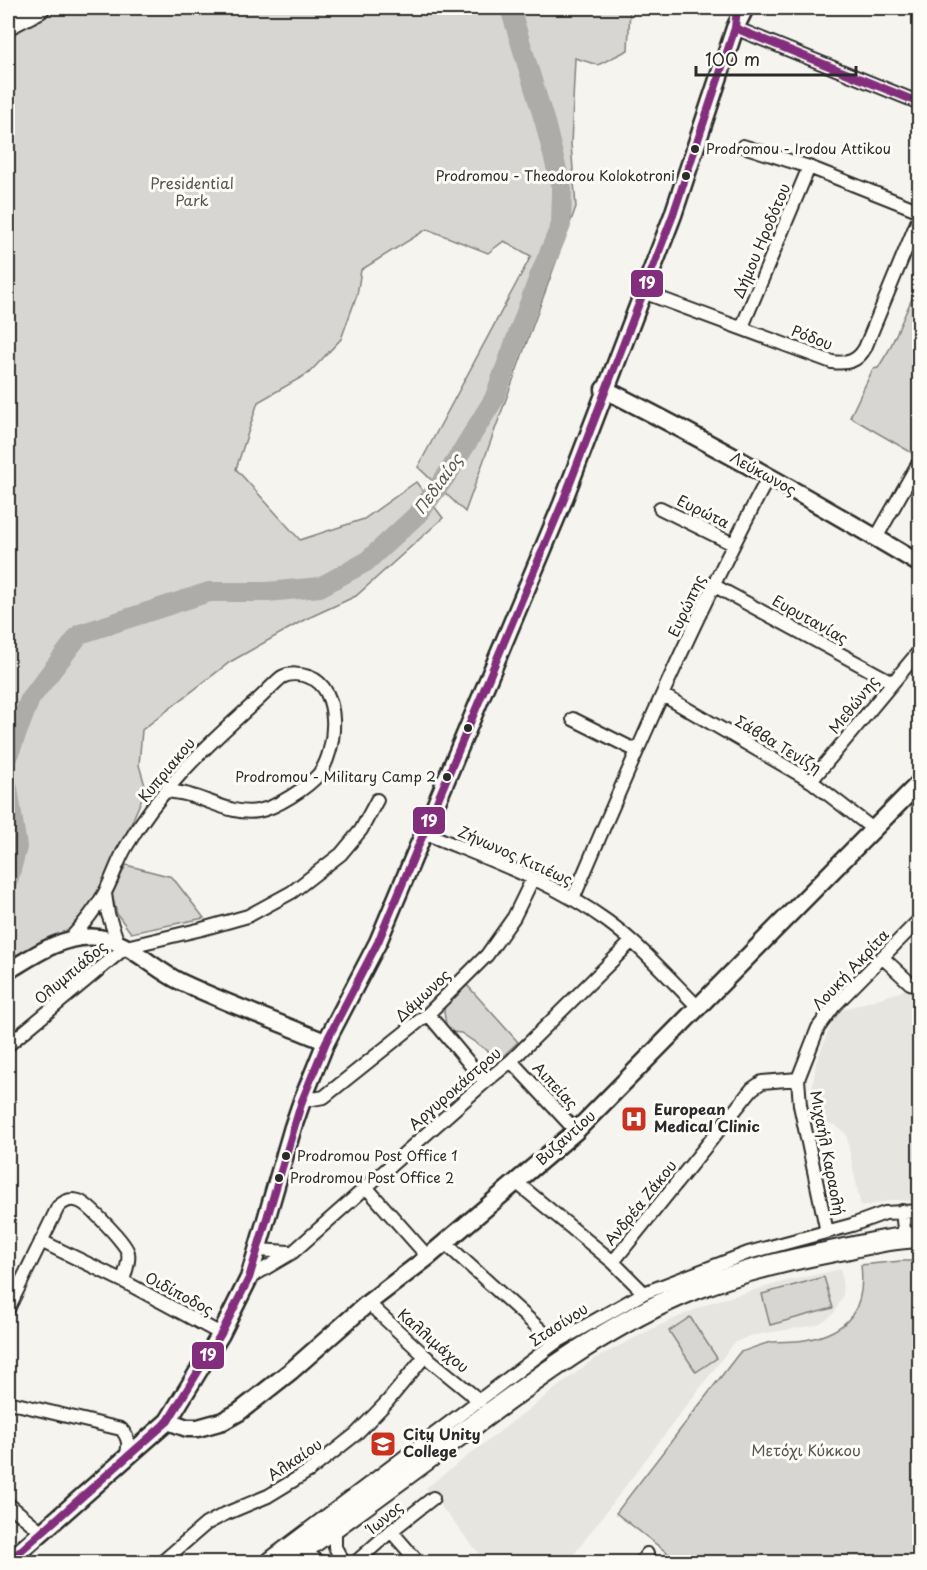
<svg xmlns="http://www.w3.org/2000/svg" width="927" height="1570" font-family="'Playpen Sans',sans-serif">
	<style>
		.built { fill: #e6e5e0 }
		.green { fill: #d7d6d2; stroke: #81807e; stroke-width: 1.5 }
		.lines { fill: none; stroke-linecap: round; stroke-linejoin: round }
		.river { stroke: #adaca9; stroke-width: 20 }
		.minor-casing { stroke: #2b2b2b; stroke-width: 16 }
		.tertiary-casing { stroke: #2b2b2b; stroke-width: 20 }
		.secondary-casing { stroke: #2b2b2b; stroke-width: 21 }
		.primary-casing { stroke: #2b2b2b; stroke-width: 24 }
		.minor { stroke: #fdfcf7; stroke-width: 12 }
		.tertiary { stroke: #fdfcf7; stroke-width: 15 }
		.secondary { stroke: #fdfcf7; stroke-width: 16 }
		.primary { stroke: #fdfcf7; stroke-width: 20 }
		.bus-1-casing { stroke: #fdfcf7; stroke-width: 12 }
		.bus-1 { stroke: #832d7d; stroke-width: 8 }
		.bus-dot { fill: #2b2b2b; stroke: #fdfcf7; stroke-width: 2 }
		.labels { text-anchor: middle; stroke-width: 6; stroke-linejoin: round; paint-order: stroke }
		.bus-label { font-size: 14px; fill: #2b2b2b; stroke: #fdfcf7; text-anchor: start }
		.park-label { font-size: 15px; fill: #565655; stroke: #fdfcf7 }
		.street-label { font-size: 15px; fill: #2b2b2b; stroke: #fdfcf7 }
		.poi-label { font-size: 15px; font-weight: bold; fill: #2b2b2b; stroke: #fdfcf7; text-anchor: start }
		.water-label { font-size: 16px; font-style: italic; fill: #585857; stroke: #fdfcf7 }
		.line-badge { stroke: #fdfcf7; stroke-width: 2 }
		.badge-label { font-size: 16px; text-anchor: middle; font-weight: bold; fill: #fff }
	</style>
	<rect width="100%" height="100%" fill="#f5f4ef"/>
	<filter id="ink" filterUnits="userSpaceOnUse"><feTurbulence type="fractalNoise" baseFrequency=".0167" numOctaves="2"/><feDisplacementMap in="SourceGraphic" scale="12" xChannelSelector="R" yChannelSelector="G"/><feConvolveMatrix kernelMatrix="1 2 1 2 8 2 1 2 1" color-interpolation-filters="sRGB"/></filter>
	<g filter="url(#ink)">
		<path class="built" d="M 919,980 L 919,1201 L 892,1200 L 861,1207 L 846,1134 L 835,1125 L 815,1120 L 813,1084 L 816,1063 L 827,1035 L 838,1011 L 900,992 Z
			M 841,1269 L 843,1295 L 835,1312 L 827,1319 L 816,1325 L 749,1336 L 734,1343 L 568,1562 L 486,1562 L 426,1488 L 594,1359 L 654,1328 L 712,1302 L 783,1282 Z"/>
		<path class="green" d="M 59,8 L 630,8 L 628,50 L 598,65 L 575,58 L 571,144 L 576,207 L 465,512 L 418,467 L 531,256 L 504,241 L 488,253 L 427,229 L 361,270 L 357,295 L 341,339 L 309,373 L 258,402 L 236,469 L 300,540 L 364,519 L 416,482 L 443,518 L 356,596 L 304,620 L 230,662 L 142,730 L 139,765 L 146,789 L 106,882 L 77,933 L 8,968 L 8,33 Z
			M 919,283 L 920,457 L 919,457 L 850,417 L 873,369 L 878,368 L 889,350 Z
			M 126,865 L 172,877 L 204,918 L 131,933 L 117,914 L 112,895 Z
			M 467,985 L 518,1042 L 500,1059 L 461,1033 L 452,1032 L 446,1025 L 444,1012 L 445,1005 Z
			M 901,1261 L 919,1261 L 919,1562 L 679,1562 L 616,1513 L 740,1352 C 751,1349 761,1344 772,1342 C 783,1341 794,1342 805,1340 C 849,1332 866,1309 861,1265 Z
			M 824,1277 L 833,1308 L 770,1325 L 762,1294 Z
			M 690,1317 L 717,1358 L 696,1372 L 669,1331 Z"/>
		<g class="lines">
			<path class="river" d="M 8,756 L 30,699 L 80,634 L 209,592 L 267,592 L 320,587 L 366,562 L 419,513 L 449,472 L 494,399 L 539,277 L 561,225 L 562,190 L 545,123 L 510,8
				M 8,788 L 17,847 L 8,881"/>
			<g class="minor-casing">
				<path id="minor" d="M 735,28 L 920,103
					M 743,146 L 809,167 L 920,211
					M 643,292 L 832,362 C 847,364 857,362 865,348 L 920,215
					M 742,327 L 809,167
					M 660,508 L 733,544
					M 876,538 L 918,464
					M 713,585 L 892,682
					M 663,695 L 811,781 L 873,829
					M 573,719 L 637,751
					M 811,781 L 920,650
					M 425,833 C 487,859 552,881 607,921 C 640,945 669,978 698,1007
					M 105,894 L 108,914 L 118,943
					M 573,899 C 634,756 696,613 769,476
					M 70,939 C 82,926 94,912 103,896 C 112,881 117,862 126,847 C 158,791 205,747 252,705 C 260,699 276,681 282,677 C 290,673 301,674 309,677 C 342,688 337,751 319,774 C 307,788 276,808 258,811 C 234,815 214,802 192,796 C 184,793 174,792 166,791
					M 882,957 L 910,983 L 920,986
					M 428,1014 L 485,1082
					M 8,1045 L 126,947 L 202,929 L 248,916 L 292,892 L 341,854 L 361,830 L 377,800
					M 511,1061 L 576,1131
					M 302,1101 L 324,1097 L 428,1014 L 487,955 L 514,917 L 533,878
					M 516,1182 L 613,1262 L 644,1293
					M 366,1187 L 428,1257
					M 902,1211 L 905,1238
					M 827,1232 L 800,1105 L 798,1079 L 818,1028 L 834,1006 L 920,919
					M 41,1241 L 123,1281 L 221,1334
					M 444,1242 L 555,1343
					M 258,1250 L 289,1252
					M 613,1262 L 752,1089 L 762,1082 L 798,1079
					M 249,1278 L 293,1252 L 485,1082 L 511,1061 L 631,942
					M 368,1303 L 425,1356 L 480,1401
					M 8,1309 L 58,1207 C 64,1201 70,1198 79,1201 C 88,1204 127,1244 128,1253 C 130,1262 125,1272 123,1281
					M 8,1402 L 121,1429 C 130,1439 129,1446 126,1458
					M 8,1504 L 41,1531
					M 391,1531 L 418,1562
					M 335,1534 L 335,1547 L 343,1562
					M 308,1555 L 320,1562
					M 162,1562 L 206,1524 L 225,1514 L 268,1496 L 309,1471 L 356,1434 L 387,1402 L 425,1356
					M 265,1562 L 555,1343 L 644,1293 L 748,1253 L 852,1225 L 885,1213 L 920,1211
					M 356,1562 L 391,1531 L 433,1498
					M 641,1562 L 647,1554"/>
			</g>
			<g class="tertiary-casing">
				<path id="tertiary" d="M 8,971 C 33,956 61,936 92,937 C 127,938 151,968 181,982 C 228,1004 278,1022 326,1042"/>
			</g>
			<g class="secondary-casing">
				<path id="secondary" d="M 604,389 C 712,443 816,502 920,564
					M 168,1421 L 187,1428 L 198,1428 L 223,1421 L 239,1412 L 291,1371 L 368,1303 L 428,1257 L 576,1131 L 920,782
					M 8,1562 L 168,1421 L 221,1334 L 249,1278 L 293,1127 L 302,1101 L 326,1042 L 378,942 L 562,504 L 673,215 L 735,28 L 745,8"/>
			</g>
			<g class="primary-casing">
				<path id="primary" d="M 8,24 L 39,8
					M 286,1562 C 347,1518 408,1474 468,1429 C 540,1376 612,1322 695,1289 C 739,1272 784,1261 830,1252 C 860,1246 889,1238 920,1237"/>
			</g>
			<use href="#minor" class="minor"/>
			<use href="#tertiary" class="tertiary"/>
			<use href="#secondary" class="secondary"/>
			<use href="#primary" class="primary"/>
			<g class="bus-1-casing">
				<path id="bus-1" d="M 735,28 L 920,103
					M 8,1562 L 168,1421 L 221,1334 L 249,1278 L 302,1101 L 326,1042 L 378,942 L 562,504 L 673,215 L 735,28 L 737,8"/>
			</g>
			<use href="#bus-1" class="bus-1"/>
		</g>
	</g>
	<defs>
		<g id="hospital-square" transform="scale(1.35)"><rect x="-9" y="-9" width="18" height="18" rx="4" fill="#c8321e" stroke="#fdfcf7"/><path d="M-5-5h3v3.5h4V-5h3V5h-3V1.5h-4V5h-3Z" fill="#fff"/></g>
		<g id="university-square" transform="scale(1.35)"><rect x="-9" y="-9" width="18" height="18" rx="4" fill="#c8321e" stroke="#fdfcf7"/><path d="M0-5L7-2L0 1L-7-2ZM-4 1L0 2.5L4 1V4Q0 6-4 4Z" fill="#fff"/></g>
	</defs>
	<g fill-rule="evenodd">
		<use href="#hospital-square" x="634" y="1119"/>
		<use href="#university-square" x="383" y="1444"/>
	</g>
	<g class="bus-dot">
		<circle cx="695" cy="149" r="5"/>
		<circle cx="686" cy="176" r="5"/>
		<circle cx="468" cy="728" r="5"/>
		<circle cx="447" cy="777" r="5"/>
		<circle cx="286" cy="1156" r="5"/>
		<circle cx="279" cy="1178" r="5"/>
	</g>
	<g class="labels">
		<g class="bus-label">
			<text x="706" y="154">Prodromou - Irodou Attikou</text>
			<text x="675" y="181" text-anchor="end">Prodromou - Theodorou Kolokotroni</text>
			<text x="436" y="782" text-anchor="end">Prodromou - Military Camp 2</text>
			<text x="297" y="1161">Prodromou Post Office 1</text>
			<text x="290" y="1183">Prodromou Post Office 2</text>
		</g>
		<g class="park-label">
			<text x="192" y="189">Presidential<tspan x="192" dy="17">Park</tspan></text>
			<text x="806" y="1456">Μετόχι Κύκκου</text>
		</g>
		<g class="street-label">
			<text transform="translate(762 241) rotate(-67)" y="5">Δήμου Ηροδότου</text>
			<text transform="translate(812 338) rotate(21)" y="5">Ρόδου</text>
			<text transform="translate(763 474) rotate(29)" y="5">Λεύκωνος</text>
			<text transform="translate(703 512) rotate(26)" y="5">Ευρώτα</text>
			<text transform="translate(687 606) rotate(-65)" y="5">Ευρώπης</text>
			<text transform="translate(810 620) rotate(29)" y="5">Ευρυτανίας</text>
			<text transform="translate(854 705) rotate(-51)" y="5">Μεθώνης</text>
			<text transform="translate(778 745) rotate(31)" y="5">Σάββα Τενίζη</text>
			<text transform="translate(167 770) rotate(-50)" y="5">Κυπριακου</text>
			<text transform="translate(515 856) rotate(24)" y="5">Ζήνωνος Κιτιέως</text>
			<text transform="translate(851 970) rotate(-47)" y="5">Λουκή Ακρίτα</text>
			<text transform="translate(71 973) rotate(-40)" y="5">Ολυμπιάδος</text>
			<text transform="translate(423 996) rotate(-43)" y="5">Δάμωνος</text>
			<text transform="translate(555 1086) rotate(47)" y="5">Αιπείας</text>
			<text transform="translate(455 1089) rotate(-41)" y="5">Αργυροκάστρου</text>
			<text transform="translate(566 1138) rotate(-42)" y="5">Βυζαντίου</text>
			<text transform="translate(827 1153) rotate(79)" y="5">Μιχαήλ Καραολή</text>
			<text transform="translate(641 1203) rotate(-51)" y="5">Ανδρέα Ζάκου</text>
			<text transform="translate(179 1294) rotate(28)" y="5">Οιδίποδος</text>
			<text transform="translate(559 1325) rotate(-33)" y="5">Στασίνου</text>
			<text transform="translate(433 1341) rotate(41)" y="5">Καλλιμάχου</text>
			<text transform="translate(295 1460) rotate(-34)" y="5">Αλκαίου</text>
			<text transform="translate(385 1518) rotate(-40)" y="5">Ίωνος</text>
		</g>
		<g class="poi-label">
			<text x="654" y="1115">European<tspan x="654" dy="17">Medical Clinic</tspan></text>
			<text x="403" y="1440">City Unity<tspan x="403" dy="17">College</tspan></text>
		</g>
		<g class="water-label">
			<text transform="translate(438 484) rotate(-54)" y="6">Πεδιαίος</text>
		</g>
	</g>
	<g class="line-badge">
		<rect x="630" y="269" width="34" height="29" rx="6" fill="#832d7d"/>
		<rect x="412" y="806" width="34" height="29" rx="6" fill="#832d7d"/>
		<rect x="191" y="1341" width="34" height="29" rx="6" fill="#832d7d"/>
	</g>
	<g class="badge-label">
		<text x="647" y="289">19</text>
		<text x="429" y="827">19</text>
		<text x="208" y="1361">19</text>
	</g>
	<rect width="927" height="1570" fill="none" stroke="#fdfcf7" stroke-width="30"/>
	<rect x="15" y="15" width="897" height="1540" fill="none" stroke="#2b2b2b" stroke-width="2" filter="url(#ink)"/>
	<path d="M696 66v9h160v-9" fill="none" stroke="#2b2b2b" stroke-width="3"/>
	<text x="705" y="66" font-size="18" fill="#2b2b2b" stroke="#fdfcf7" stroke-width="4.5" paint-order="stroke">100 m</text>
</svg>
